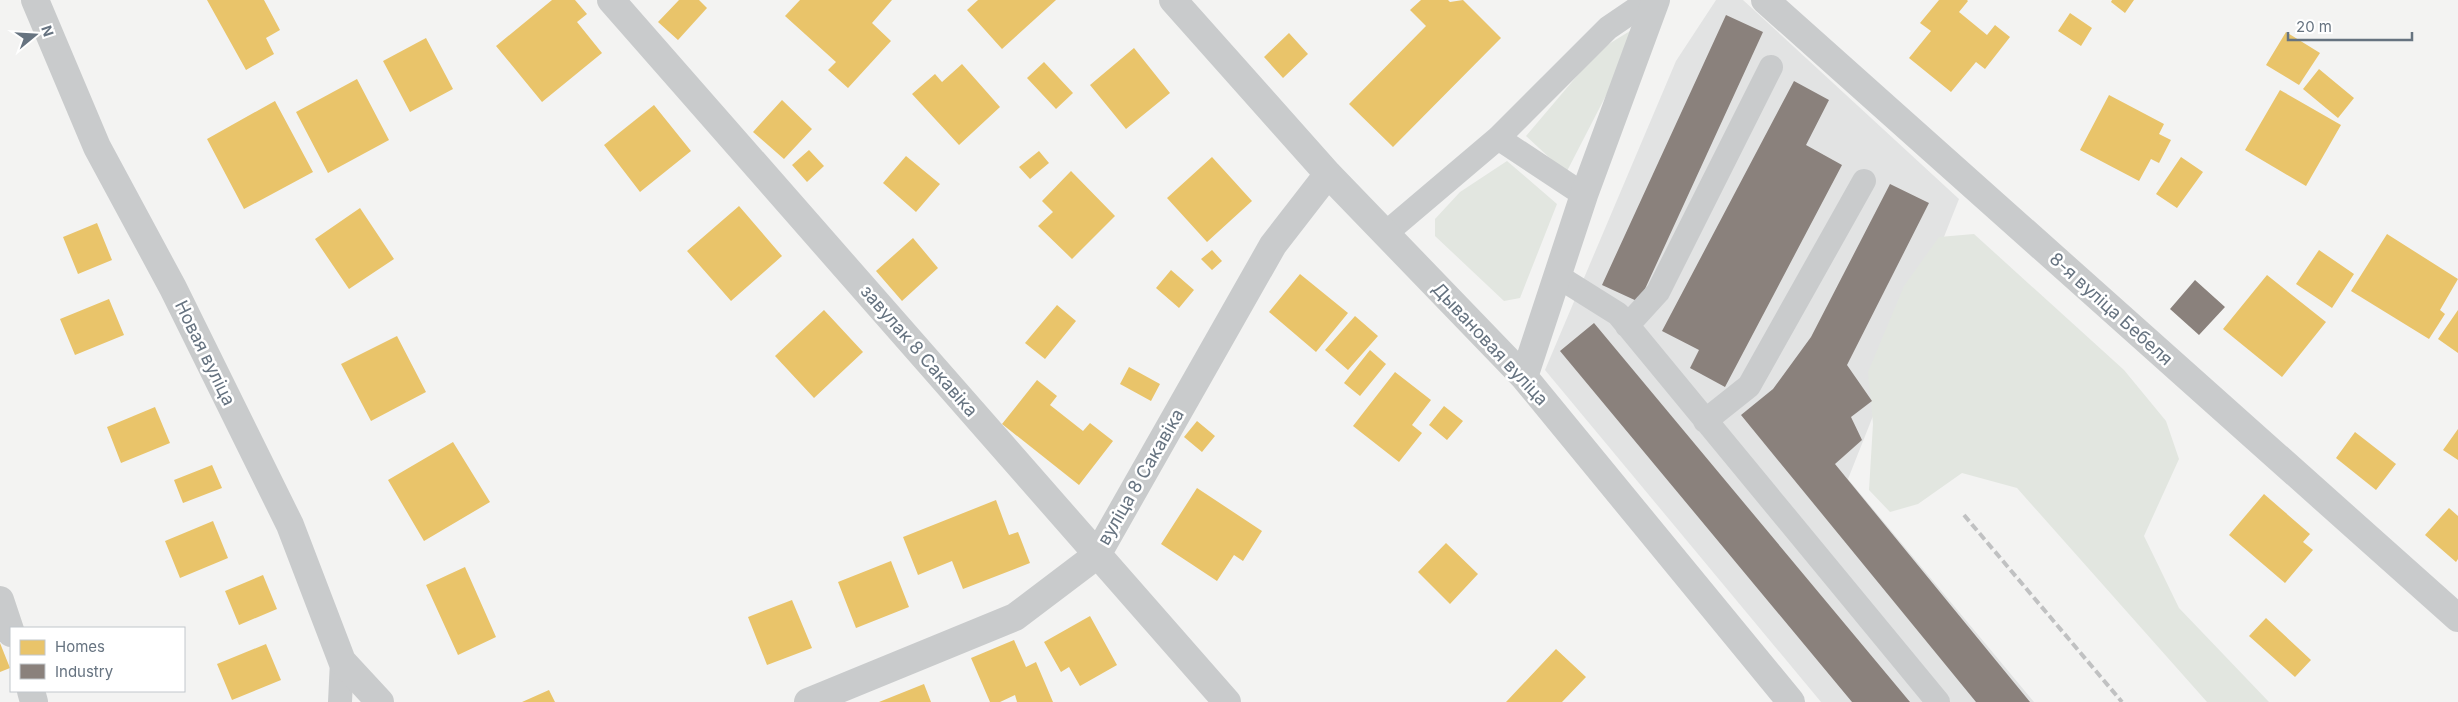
<svg xmlns="http://www.w3.org/2000/svg" width="2458" height="702" font-family="Inter,sans-serif">
	<style>
		.built { fill: #e2e3e3 }
		.green { fill: #e2e6e0 }
		.homes { fill: #e9c46a }
		.industry { fill: #8a817c }
		.lines { fill: none; stroke-linecap: round; stroke-linejoin: round }
		.lane { stroke: #c9cbcc; stroke-width: 24 }
		.street { stroke: #c9cbcc; stroke-width: 28 }
		.rail { stroke: #c0c1c2; stroke-width: 4; stroke-dasharray: 8 4; stroke-linecap: butt }
		.labels { text-anchor: middle; stroke-width: 5; stroke-linejoin: round; paint-order: stroke }
		.street-label { font-size: 18px; fill: #667380; stroke: #fff }
	</style>
	<rect width="100%" height="100%" fill="#f3f3f2"/>
	<path class="built" d="M 1716,0 L 1743,0 L 1959,199 L 1848,479 L 2034,702 L 1821,702 L 1545,370 L 1676,61 Z"/>
	<path class="green" d="M 1630,31 L 1632,45 L 1566,173 L 1526,136 L 1599,50 Z
		M 1507,161 L 1557,204 L 1520,298 L 1504,301 L 1435,236 L 1435,219 L 1460,192 Z
		M 1974,234 L 2124,370 L 2166,421 L 2179,459 L 2144,536 L 2179,608 L 2269,702 L 2207,702 L 2017,488 L 1962,473 L 1918,504 L 1890,512 L 1869,490 L 1873,424 L 1868,372 L 1904,286 L 1939,237 Z"/>
	<path class="homes" d="M 207,0 L 264,0 L 280,30 L 266,38 L 274,54 L 246,70 Z
		M 552,0 L 575,0 L 587,14 L 577,22 L 602,53 L 542,102 L 496,46 Z
		M 679,0 L 699,0 L 707,8 L 678,40 L 658,22 Z
		M 800,0 L 892,0 L 872,23 L 891,41 L 848,88 L 828,70 L 836,62 L 785,16 Z
		M 978,0 L 1056,0 L 1002,49 L 967,10 Z
		M 1421,0 L 1448,0 L 1450,2 L 1463,0 L 1501,38 L 1393,147 L 1349,104 L 1426,26 L 1410,10 Z
		M 1939,0 L 1967,0 L 1968,1 L 1959,12 L 1987,35 L 1995,25 L 2010,37 L 1985,69 L 1976,62 L 1951,92 L 1909,58 L 1931,31 L 1920,23 Z
		M 2112,0 L 2134,0 L 2125,13 L 2111,2 Z
		M 2070,13 L 2092,28 L 2081,46 L 2058,31 Z
		M 2286,32 L 2320,53 L 2299,85 L 2266,65 Z
		M 1289,33 L 1308,54 L 1283,78 L 1264,57 Z
		M 426,38 L 453,89 L 410,112 L 383,61 Z
		M 1134,48 L 1170,93 L 1126,129 L 1090,85 Z
		M 1044,62 L 1073,93 L 1056,109 L 1027,78 Z
		M 962,64 L 1000,107 L 959,145 L 912,94 L 935,74 L 942,82 Z
		M 2319,69 L 2354,98 L 2338,118 L 2303,89 Z
		M 357,79 L 389,140 L 328,173 L 296,112 Z
		M 2280,90 L 2341,125 L 2306,186 L 2245,150 Z
		M 2109,95 L 2164,124 L 2159,134 L 2171,140 L 2159,163 L 2151,159 L 2139,181 L 2080,150 Z
		M 782,100 L 812,129 L 784,159 L 753,132 Z
		M 275,101 L 313,172 L 244,209 L 207,139 Z
		M 654,105 L 691,151 L 640,192 L 604,145 Z
		M 809,150 L 824,166 L 807,182 L 792,165 Z
		M 1039,151 L 1049,163 L 1030,179 L 1019,167 Z
		M 906,156 L 940,184 L 916,212 L 883,183 Z
		M 1212,157 L 1252,201 L 1207,242 L 1167,198 Z
		M 2181,157 L 2203,172 L 2177,208 L 2156,194 Z
		M 1071,171 L 1115,216 L 1072,259 L 1038,226 L 1053,212 L 1042,201 Z
		M 739,206 L 782,256 L 731,301 L 687,251 Z
		M 360,208 L 394,259 L 349,289 L 315,239 Z
		M 97,223 L 112,260 L 78,274 L 63,237 Z
		M 2387,234 L 2458,279 L 2440,310 L 2445,314 L 2429,339 L 2351,291 Z
		M 913,238 L 938,268 L 902,301 L 876,271 Z
		M 1212,250 L 1222,261 L 1212,270 L 1201,259 Z
		M 2319,250 L 2354,274 L 2332,308 L 2296,284 Z
		M 1171,270 L 1194,290 L 1179,308 L 1156,288 Z
		M 1300,274 L 1348,313 L 1316,352 L 1269,312 Z
		M 2267,275 L 2326,322 L 2282,377 L 2223,329 Z
		M 109,299 L 124,335 L 75,355 L 60,319 Z
		M 1057,305 L 1076,321 L 1045,359 L 1025,343 Z
		M 824,310 L 863,352 L 814,398 L 775,356 Z
		M 2458,310 L 2458,353 L 2438,339 Z
		M 1355,316 L 1378,336 L 1348,370 L 1325,350 Z
		M 397,336 L 426,392 L 371,421 L 341,364 Z
		M 1370,350 L 1386,364 L 1360,396 L 1344,383 Z
		M 1129,367 L 1160,384 L 1151,401 L 1120,384 Z
		M 1395,372 L 1431,400 L 1412,425 L 1422,433 L 1399,462 L 1353,426 Z
		M 1037,380 L 1057,396 L 1050,405 L 1083,431 L 1090,423 L 1113,441 L 1079,485 L 1002,424 Z
		M 1444,406 L 1463,421 L 1447,440 L 1429,425 Z
		M 155,407 L 170,443 L 121,463 L 107,427 Z
		M 1197,421 L 1215,436 L 1202,452 L 1184,437 Z
		M 2458,429 L 2458,460 L 2443,450 Z
		M 2355,432 L 2396,464 L 2376,490 L 2336,458 Z
		M 453,442 L 490,502 L 424,541 L 388,480 Z
		M 212,465 L 222,488 L 183,503 L 174,480 Z
		M 1197,488 L 1262,531 L 1243,561 L 1234,555 L 1217,581 L 1161,544 Z
		M 2264,494 L 2310,534 L 2303,542 L 2313,550 L 2285,583 L 2229,535 Z
		M 996,500 L 1009,535 L 1018,532 L 1030,563 L 963,589 L 952,561 L 918,575 L 903,537 Z
		M 2449,508 L 2458,516 L 2458,559 L 2456,562 L 2425,535 Z
		M 213,521 L 228,558 L 180,578 L 165,541 Z
		M 1446,543 L 1478,574 L 1450,604 L 1418,572 Z
		M 891,561 L 909,607 L 856,628 L 838,582 Z
		M 465,567 L 496,637 L 458,655 L 426,585 Z
		M 263,575 L 277,609 L 239,625 L 225,591 Z
		M 792,600 L 812,648 L 767,665 L 748,617 Z
		M 1090,616 L 1117,665 L 1080,686 L 1069,667 L 1061,672 L 1044,642 Z
		M 2266,618 L 2311,660 L 2295,677 L 2249,636 Z
		M 1014,640 L 1026,667 L 1036,662 L 1053,702 L 1017,702 L 1015,695 L 1000,702 L 990,702 L 971,658 Z
		M 0,643 L 10,668 L 0,672 Z
		M 266,644 L 281,680 L 232,700 L 217,664 Z
		M 1556,649 L 1586,677 L 1562,702 L 1506,702 Z
		M 924,684 L 931,702 L 879,702 Z
		M 549,690 L 555,702 L 522,702 Z"/>
	<path class="industry" d="M 1726,15 L 1763,32 L 1639,302 L 1602,285 Z
		M 1794,81 L 1829,100 L 1806,145 L 1842,165 L 1725,387 L 1690,368 L 1699,350 L 1662,331 Z
		M 1890,184 L 1929,203 L 1847,365 L 1872,401 L 1851,417 L 1862,440 L 1835,464 L 2030,702 L 1976,702 L 1741,415 L 1773,389 L 1811,337 Z
		M 2195,280 L 2225,307 L 2199,335 L 2170,309 Z
		M 1594,323 L 1910,702 L 1852,702 L 1560,351 Z"/>
	<g class="lines">
		<path class="lane" d="M 1498,138 L 1584,195
			M 1386,233 L 1498,138 L 1608,28 L 1649,0
			M 1559,277 L 1618,314 L 1938,702
			M 1627,326 L 1658,292 L 1771,67
			M 1705,421 L 1749,386 L 1864,181
			M 340,702 L 342,661"/>
		<path class="street" d="M 35,0 L 97,147 L 173,288 L 290,525 L 342,661 L 380,702
			M 611,0 L 1227,702
			M 1173,0 L 1328,174 L 1524,377 L 1791,702
			M 1765,0 L 2458,618
			M 1524,377 L 1584,195 L 1656,0
			M 0,600 L 11,633
			M 31,691 L 34,702
			M 808,702 L 1015,617 L 1097,555 L 1273,245 L 1328,174"/>
		<path class="rail" d="M 1964,515 L 2122,702"/>
	</g>
	<g class="labels">
		<g class="street-label">
			<text transform="translate(2111 309) rotate(42)" y="6">8-я вуліца Бебеля</text>
			<text transform="translate(1490 344) rotate(47)" y="6">Дывановая вуліца</text>
			<text transform="translate(919 351) rotate(49)" y="6">завулак 8 Сакавіка</text>
			<text transform="translate(205 353) rotate(64)" y="6">Новая вуліца</text>
			<text transform="translate(1141 477) rotate(-60)" y="6">вуліца 8 Сакавіка</text>
		</g>
	</g>
	<rect x="10" y="627" width="175" height="65" fill="#ffffff" stroke="#c2c7cc"/>
	<rect x="20" y="640" width="25" height="15" fill="#e9c46a" stroke="#c2c7cc"/>
	<text x="55" y="652" font-size="15" fill="#667380">Homes</text>
	<rect x="20" y="664" width="25" height="15" fill="#8a817c" stroke="#c2c7cc"/>
	<text x="55" y="677" font-size="15" fill="#667380">Industry</text>
	<g transform="translate(35 35) rotate(72)" stroke="#ffffff" stroke-width="4" paint-order="stroke">
	<path d="M0-4L9 19L0 12L-9 19Z" fill="#667380"/>
	<text y="-8" font-size="14" font-weight="bold" text-anchor="middle" fill="#667380">N</text>
	</g>
	<path d="M2288 32v8h124v-8" fill="none" stroke="#667380" stroke-width="2.5"/>
	<text x="2296" y="32" font-size="15" fill="#667380" stroke="#ffffff" stroke-width="4" paint-order="stroke">20 m</text>
</svg>
